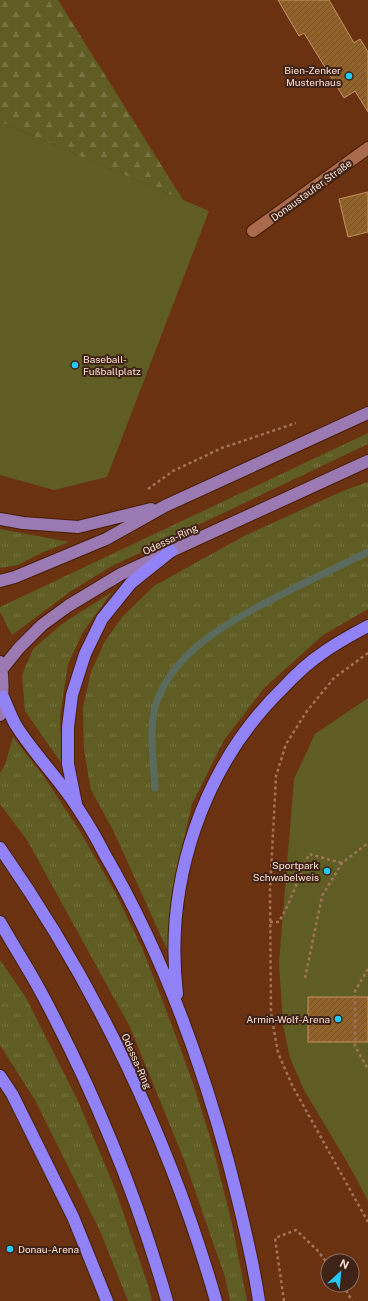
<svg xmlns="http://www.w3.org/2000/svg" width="368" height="1301" font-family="'Public Sans',sans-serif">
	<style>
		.grass { fill: url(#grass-tufts) }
		.forest { fill: url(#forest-firs) }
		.pitch { fill: #5f5d23 }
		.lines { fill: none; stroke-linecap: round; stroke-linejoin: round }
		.stream { stroke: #5a6b5e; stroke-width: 7 }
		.building { fill: url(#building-hatch); stroke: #c5935e }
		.minor-casing { stroke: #471d04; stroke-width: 14 }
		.major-casing { stroke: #471d04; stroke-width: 14 }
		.highway-casing { stroke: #471d04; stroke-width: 14 }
		.path { stroke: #a17359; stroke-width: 2.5; stroke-dasharray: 3 3; stroke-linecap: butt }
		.minor { stroke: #aa6b4c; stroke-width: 12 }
		.major { stroke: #9b79b3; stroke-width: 12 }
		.highway { stroke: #9182f7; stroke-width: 12 }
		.poi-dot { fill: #24c9fe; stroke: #3e2316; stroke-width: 1.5 }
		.labels { text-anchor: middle; stroke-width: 4; stroke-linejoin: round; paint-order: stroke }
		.poi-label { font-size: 10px; fill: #fcdfd2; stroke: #3e2316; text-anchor: end }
		.street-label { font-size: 10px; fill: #fcdfd2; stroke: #3e2316 }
	</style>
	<defs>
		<pattern id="grass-tufts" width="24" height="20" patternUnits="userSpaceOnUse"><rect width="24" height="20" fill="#5f5d23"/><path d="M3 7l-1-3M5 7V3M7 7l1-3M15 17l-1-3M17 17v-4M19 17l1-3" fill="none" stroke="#777442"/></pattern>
		<pattern id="forest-firs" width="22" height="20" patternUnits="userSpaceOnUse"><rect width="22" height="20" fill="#5f5d23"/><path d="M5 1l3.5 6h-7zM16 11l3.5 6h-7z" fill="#777442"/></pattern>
		<pattern id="building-hatch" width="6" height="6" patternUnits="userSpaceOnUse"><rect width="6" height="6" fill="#936229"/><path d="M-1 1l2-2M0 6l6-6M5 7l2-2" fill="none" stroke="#705234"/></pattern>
	</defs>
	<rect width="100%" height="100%" fill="#6b3211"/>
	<path class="grass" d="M 368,433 L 368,444 L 112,566 L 71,591 L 12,635 L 0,612 L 0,607 Z
		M 368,482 L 368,609 L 323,635 L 264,688 L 224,740 L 192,804 L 178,865 L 171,914 L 169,954 L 114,832 L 91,790 L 84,750 L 83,707 L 91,672 L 105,641 L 123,616 L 154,586 L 244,536 L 345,490 Z
		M 0,529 L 69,542 L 41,553 L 18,565 L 0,568 Z
		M 112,592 L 83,632 L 68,664 L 60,716 L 62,764 L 25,711 L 22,675 L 33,649 L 62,624 Z
		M 13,737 L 45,778 L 79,830 L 115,892 L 142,948 L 165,1007 L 193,1083 L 212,1144 L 232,1224 L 247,1301 L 230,1301 L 225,1277 L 185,1162 L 130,1027 L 27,840 L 0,804 L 0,773 L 5,765 Z
		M 0,960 L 25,996 L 78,1101 L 114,1186 L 148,1285 L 152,1301 L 128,1301 L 101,1233 L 35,1100 L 0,1045 Z"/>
	<path class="forest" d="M 0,0 L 58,0 L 183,200 L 0,122 Z"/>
	<path class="pitch" d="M 0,122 L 209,211 L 107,477 L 54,490 L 0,475 Z
		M 368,698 L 368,1201 L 354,1174 L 304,1090 L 290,1058 L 283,1025 L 279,962 L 294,779 L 315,734 Z"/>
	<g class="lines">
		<path class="stream" d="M 155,788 C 154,764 148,727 156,704 C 174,648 238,617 286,592 C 313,579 341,565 368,552"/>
	</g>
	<path class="building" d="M 278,0 L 329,0 L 354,43 L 360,39 L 368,52 L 368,112 L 355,91 L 344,98 L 304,33 L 299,36 Z
		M 368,192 L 368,232 L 348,237 L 339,199 Z
		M 308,997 L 368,997 L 368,1042 L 308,1042 Z"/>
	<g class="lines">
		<g class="minor-casing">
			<path id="minor" d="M 253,231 L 368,148"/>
		</g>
		<g class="major-casing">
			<path id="major" d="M 0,519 L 23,523 L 78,527 L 151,509
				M 0,581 L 15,577 L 106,539 L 165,506 L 368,413
				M 0,662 C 4,680 3,698 0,715
				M 2,669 L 19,648 L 42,625 L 68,606 L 121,574 L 368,461"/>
		</g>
		<g class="highway-casing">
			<path id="highway" d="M 3,697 C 8,707 11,718 17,727 C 35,755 59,779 77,807 C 87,822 96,837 104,853 C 160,949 199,1054 228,1161 C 240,1207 252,1254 259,1301
				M 76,804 L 68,764 L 68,727 L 72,695 L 85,654 L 102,619 L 131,583 L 171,551
				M 0,848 C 96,985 170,1140 216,1301
				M 0,922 C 14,947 30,971 43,996 C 94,1092 137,1196 167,1301
				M 177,994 C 164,883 202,767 283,688 C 295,675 309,662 324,652 C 338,642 353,634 368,626
				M 0,1076 L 12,1094 L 73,1217 L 107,1301"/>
		</g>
		<path class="path" d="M 148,489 L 173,471 L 222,448 L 296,423
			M 368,653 L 334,678 L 307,711 L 286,744 L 276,776 L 270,890 L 271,1013 L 278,1053 L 293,1087 L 368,1222
			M 270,922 L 279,922 L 288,905 L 309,854 L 342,863
			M 368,969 L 355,991 L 355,1046 L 368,1069
			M 305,978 L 322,896 L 342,863 L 368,843
			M 343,1285 L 352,1301
			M 284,1301 L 275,1238 L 296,1230 L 317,1250 L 328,1264"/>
		<use href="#minor" class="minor"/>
		<use href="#major" class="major"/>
		<use href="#highway" class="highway"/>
	</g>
	<g class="poi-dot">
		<circle cx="349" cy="76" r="4"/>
		<circle cx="75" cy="365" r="4"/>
		<circle cx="327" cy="871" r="4"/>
		<circle cx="338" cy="1019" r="4"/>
		<circle cx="10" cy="1249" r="4"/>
	</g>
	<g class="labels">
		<g class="poi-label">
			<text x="341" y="74">Bien-Zenker<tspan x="341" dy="12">Musterhaus</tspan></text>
			<text x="83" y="363" text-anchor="start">Baseball-<tspan x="83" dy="12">Fußballplatz</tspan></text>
			<text x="319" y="869">Sportpark<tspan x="319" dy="12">Schwabelweis</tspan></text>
			<text x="330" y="1023">Armin-Wolf-Arena</text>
			<text x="18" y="1253" text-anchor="start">Donau-Arena</text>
		</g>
		<g class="street-label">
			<text transform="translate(311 190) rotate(-36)" y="4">Donaustaufer Straße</text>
			<text transform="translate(170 539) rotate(-25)" y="4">Odessa-Ring</text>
			<text transform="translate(137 1061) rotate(66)" y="4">Odessa-Ring</text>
		</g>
	</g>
	<g transform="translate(340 1273) rotate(26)"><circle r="19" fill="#3e2316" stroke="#8a6e61"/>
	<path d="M0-3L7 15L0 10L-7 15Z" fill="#24c9fe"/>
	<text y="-6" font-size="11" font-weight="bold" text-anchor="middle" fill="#fcdfd2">N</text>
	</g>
</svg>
